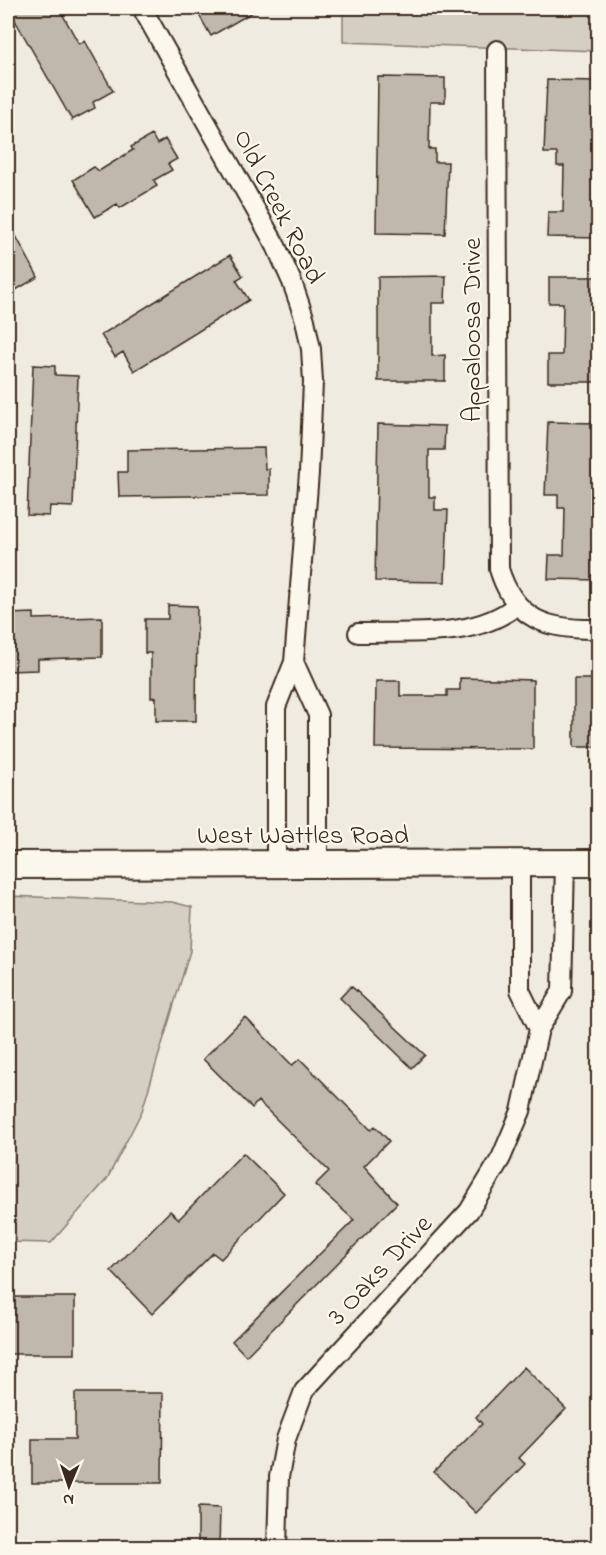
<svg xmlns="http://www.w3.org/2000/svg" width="606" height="1555" font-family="'Indie Flower',sans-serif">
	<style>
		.green { fill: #d5cec3; stroke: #887c70; stroke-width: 1.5 }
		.building { fill: #c0b8ad; stroke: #3b2a1e; stroke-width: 1.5 }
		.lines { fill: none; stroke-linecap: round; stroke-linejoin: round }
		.street-casing { stroke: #3b2a1e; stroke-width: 22 }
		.secondary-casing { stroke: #3b2a1e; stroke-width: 30 }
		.street { stroke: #fbf7ec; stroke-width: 18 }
		.secondary { stroke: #fbf7ec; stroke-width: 26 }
		.labels { text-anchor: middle; stroke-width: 4.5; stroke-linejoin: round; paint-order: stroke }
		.street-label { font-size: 27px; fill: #3b2a1e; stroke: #fbf7ec }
	</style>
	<rect width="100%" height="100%" fill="#f0ebe0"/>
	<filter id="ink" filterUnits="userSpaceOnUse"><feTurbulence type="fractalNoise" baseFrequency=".0167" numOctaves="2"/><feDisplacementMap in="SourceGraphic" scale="12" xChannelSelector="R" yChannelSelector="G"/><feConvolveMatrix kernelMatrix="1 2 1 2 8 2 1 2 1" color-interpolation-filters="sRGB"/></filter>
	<g filter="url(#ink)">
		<path class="green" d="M 343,8 L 598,8 L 598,51 L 343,42 Z
			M 8,896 L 172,902 L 192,907 L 190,951 L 142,1111 L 107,1179 L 51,1243 L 8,1242 Z"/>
		<path class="building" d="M 8,8 L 59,8 L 79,44 L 85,41 L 113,91 L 93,102 L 95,108 L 72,120 Z
			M 195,8 L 260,8 L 211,36 Z
			M 378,77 L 445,78 L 445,102 L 430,102 L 429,149 L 435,149 L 435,162 L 448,162 L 445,234 L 376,233 Z
			M 547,80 L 598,81 L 598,238 L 547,237 L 548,212 L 563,212 L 564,166 L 557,166 L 557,153 L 544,153 Z
			M 152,135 L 157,144 L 165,139 L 177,159 L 168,164 L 172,170 L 154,180 L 157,186 L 120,208 L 117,204 L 95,217 L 73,180 L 94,167 L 99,171 L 133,150 L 131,147 Z
			M 8,221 L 38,277 L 16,290 L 8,274 Z
			M 230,255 L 243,276 L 236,280 L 249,300 L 134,371 L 123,352 L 115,357 L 101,335 Z
			M 446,276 L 445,303 L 432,303 L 432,356 L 445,355 L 445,381 L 378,381 L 378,277 Z
			M 549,277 L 598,277 L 598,382 L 548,382 L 548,355 L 562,355 L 563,303 L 549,303 Z
			M 33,365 L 55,366 L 55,375 L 78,376 L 73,507 L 50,506 L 49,516 L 27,515 Z
			M 548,422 L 598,423 L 598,580 L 548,579 L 549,555 L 564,555 L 565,508 L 558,508 L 558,495 L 545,495 Z
			M 378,424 L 445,426 L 444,450 L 429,450 L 429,497 L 435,497 L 435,510 L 448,510 L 445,582 L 375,581 Z
			M 264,448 L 265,469 L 269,469 L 269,495 L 119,497 L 118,472 L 127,472 L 127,450 Z
			M 168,605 L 197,606 L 196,721 L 156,721 L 156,697 L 151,698 L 151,653 L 145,653 L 145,619 L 168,619 Z
			M 34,613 L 34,619 L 102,617 L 102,657 L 38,659 L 38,670 L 8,671 L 8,614 Z
			M 460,678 L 533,680 L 533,749 L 375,748 L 376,681 L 400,681 L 400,696 L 447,696 L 447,690 L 460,690 Z
			M 574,679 L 598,679 L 598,747 L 574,747 Z
			M 351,986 L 425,1055 L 412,1068 L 340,998 Z
			M 245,1017 L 292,1065 L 300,1059 L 371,1130 L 375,1126 L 389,1141 L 364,1166 L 397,1203 L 246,1356 L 232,1341 L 354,1220 L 315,1185 L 329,1171 L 258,1101 L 252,1108 L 203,1059 Z
			M 243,1153 L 284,1193 L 221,1259 L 213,1253 L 152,1314 L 111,1271 L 170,1211 L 179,1219 Z
			M 8,1297 L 75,1297 L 75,1354 L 8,1354 Z
			M 524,1367 L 566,1409 L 519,1458 L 525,1464 L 476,1513 L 434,1472 L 482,1424 L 476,1417 Z
			M 75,1393 L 163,1393 L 162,1483 L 32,1483 L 32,1439 L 75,1439 Z
			M 198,1507 L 220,1508 L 219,1548 L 198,1548 Z"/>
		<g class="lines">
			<g class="street-casing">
				<path id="street" d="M 142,8 L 276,246 L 292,282 L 305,320 L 311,349 L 313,382 L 309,473 L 294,662 L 276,707 L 276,864
					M 497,50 L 499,569 C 515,621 548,630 598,629
					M 358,633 C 409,631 475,640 517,605
					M 294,662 L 318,715 L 318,863
					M 520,862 L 520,990 L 539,1029
					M 277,1548 L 279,1477 L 286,1439 L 304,1391 L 469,1211 L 501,1158 L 521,1111 L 539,1029 L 562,991 L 565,863"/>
			</g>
			<g class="secondary-casing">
				<path id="secondary" d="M 8,865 L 598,863"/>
			</g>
			<use href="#street" class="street"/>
			<use href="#secondary" class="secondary"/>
		</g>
	</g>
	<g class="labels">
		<g class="street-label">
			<text transform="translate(280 206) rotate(63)" y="9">Old Creek Road</text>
			<text transform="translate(471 330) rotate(-90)" y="9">Appaloosa Drive</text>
			<text x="303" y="843">West Wattles Road</text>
			<text transform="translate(379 1269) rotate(-47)" y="9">3 Oaks Drive</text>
		</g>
	</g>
	<rect width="606" height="1555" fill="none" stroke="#fbf7ec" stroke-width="30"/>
	<rect x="15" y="15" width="576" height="1525" fill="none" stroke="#3b2a1e" stroke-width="2" filter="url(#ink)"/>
	<g transform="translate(69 1486) rotate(182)" stroke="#fbf7ec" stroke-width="4.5" paint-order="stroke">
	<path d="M0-4.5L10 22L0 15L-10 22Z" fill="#3b2a1e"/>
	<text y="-9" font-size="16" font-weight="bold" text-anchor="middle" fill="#3b2a1e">N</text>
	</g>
</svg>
